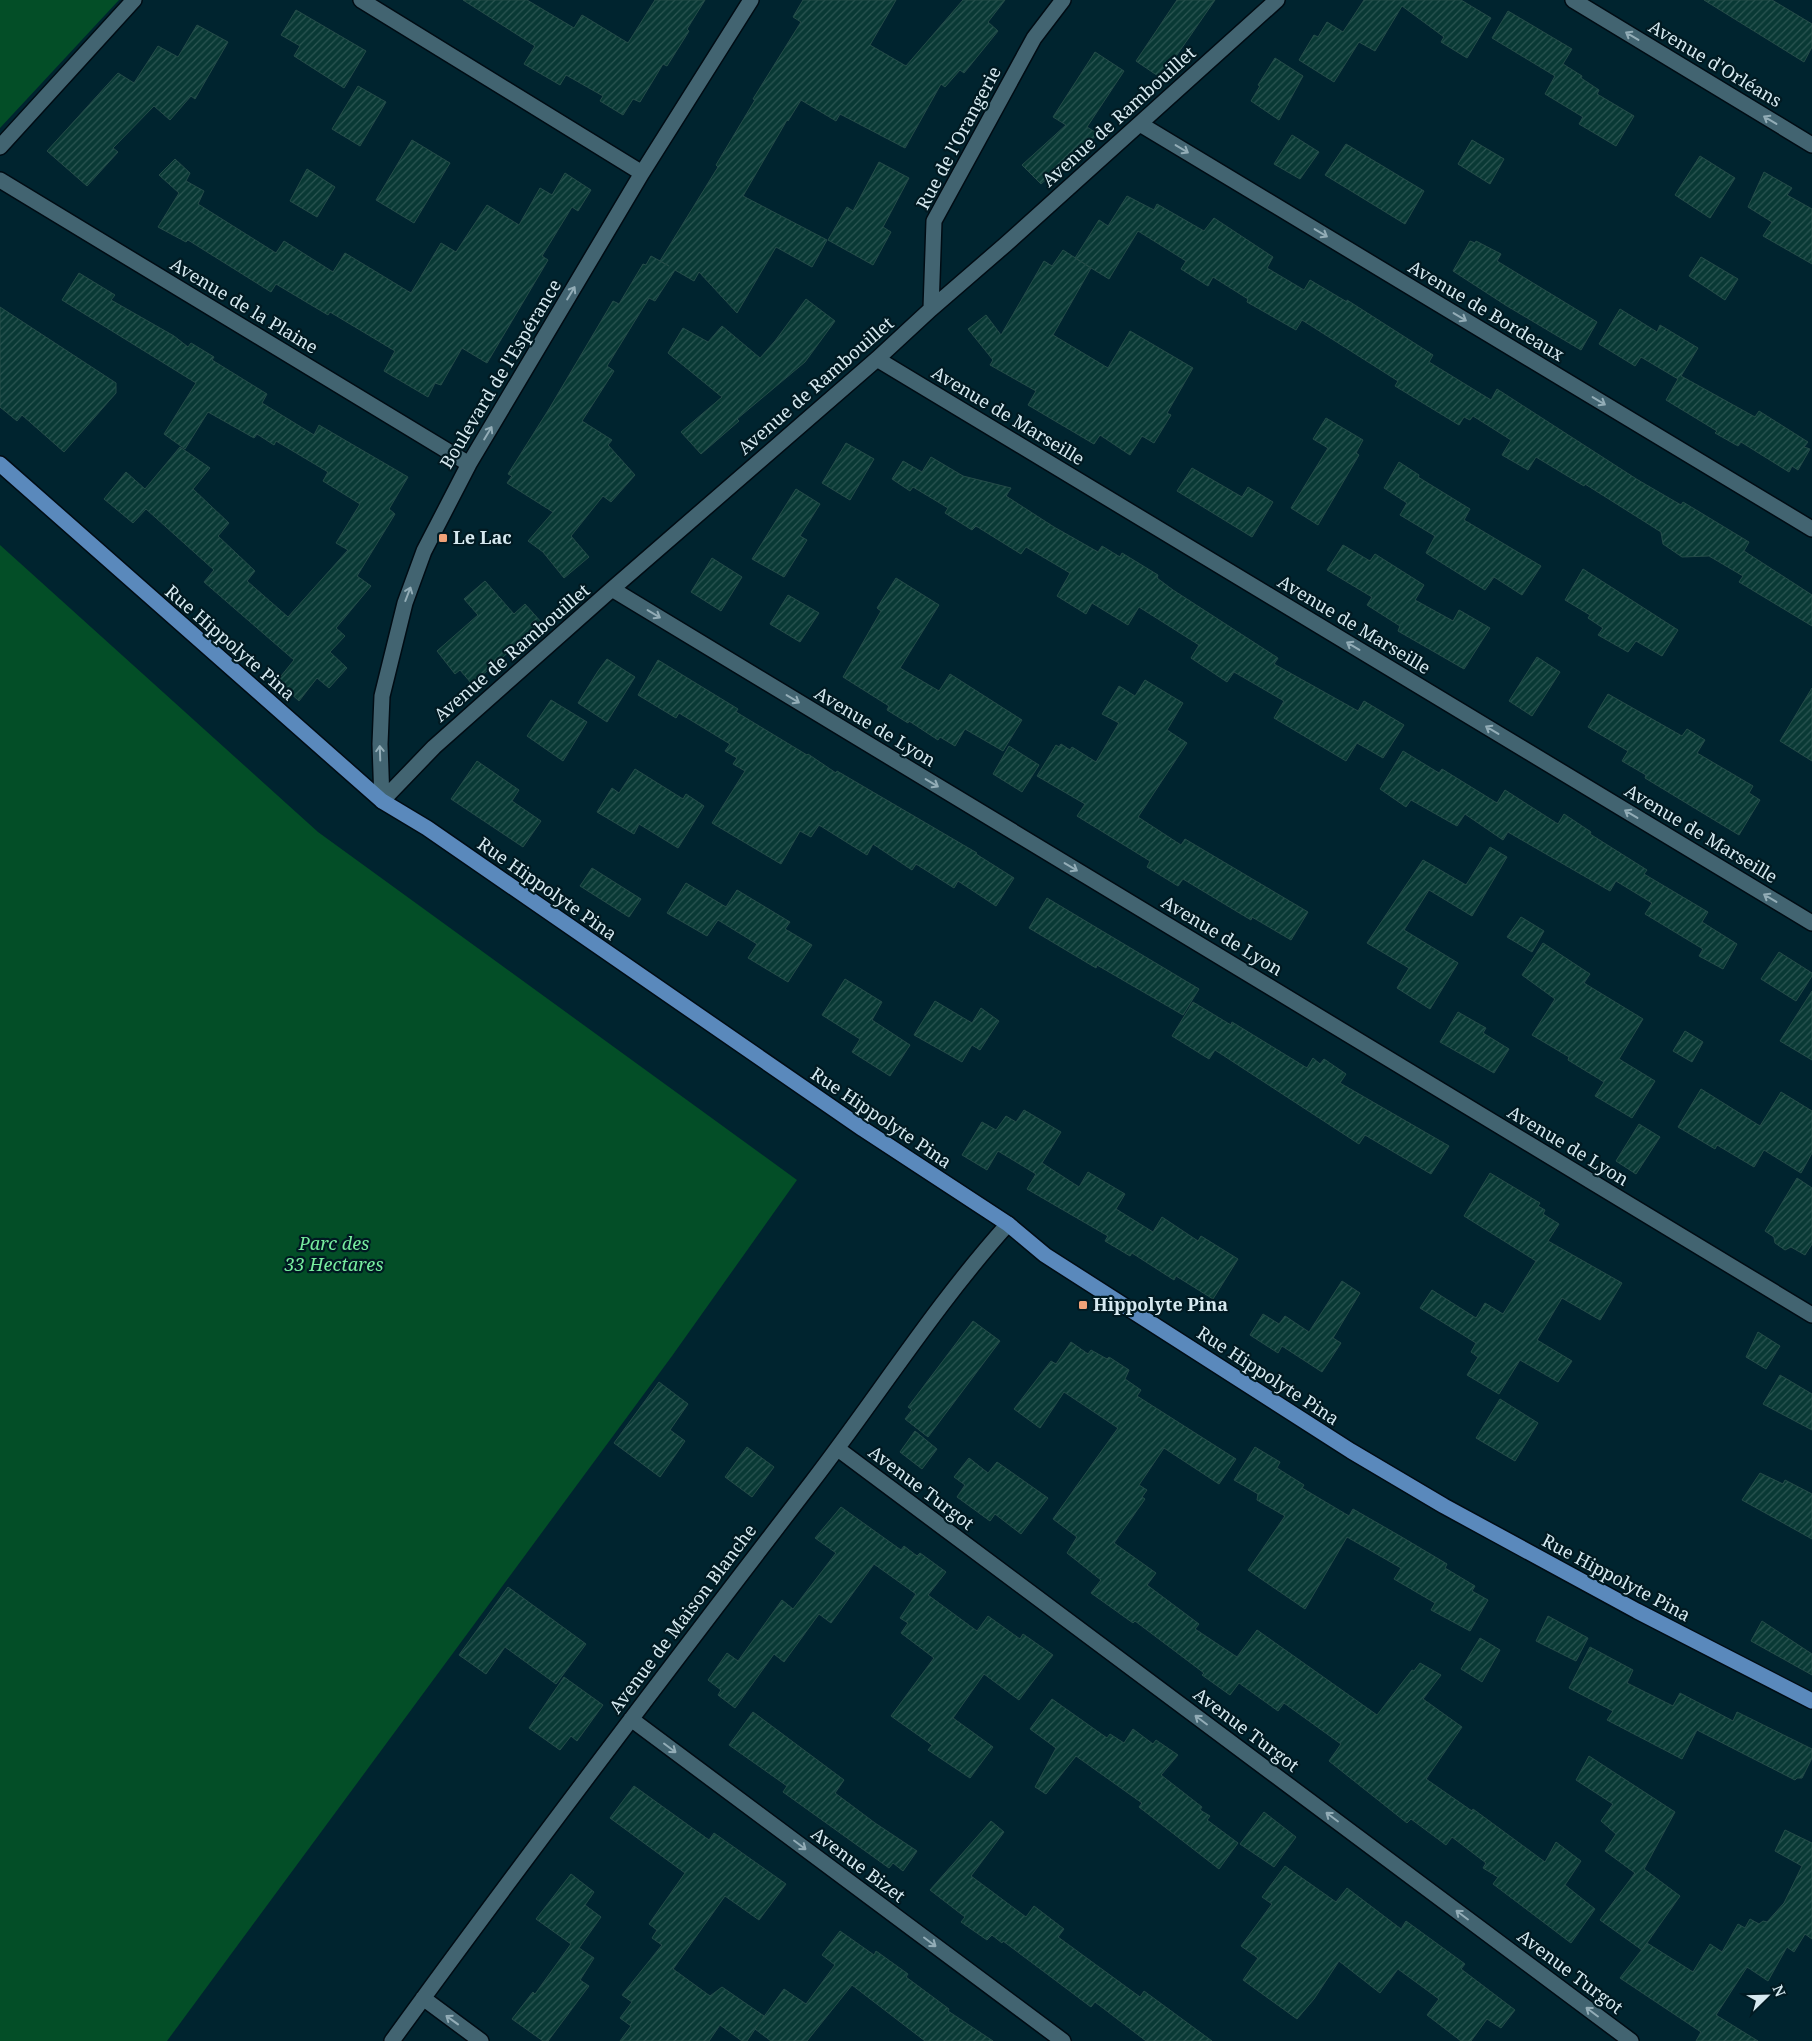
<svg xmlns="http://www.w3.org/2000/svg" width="1812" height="2041" font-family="'Noto Serif',serif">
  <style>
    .green { fill: #034e27 }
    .building { fill: url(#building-hatch); stroke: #254c48 }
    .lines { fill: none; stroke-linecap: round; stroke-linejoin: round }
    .minor-casing { stroke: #000c14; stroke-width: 18 }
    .major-casing { stroke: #000c14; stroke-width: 18 }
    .minor { stroke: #426471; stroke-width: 15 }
    .major { stroke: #5a89bc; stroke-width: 15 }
    .oneway { stroke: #93adb7 }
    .poi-dot { fill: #f0a278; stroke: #011a22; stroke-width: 2 }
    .labels { text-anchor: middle; stroke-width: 4.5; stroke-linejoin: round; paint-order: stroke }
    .street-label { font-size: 18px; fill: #d6e9f0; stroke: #011a22 }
    .poi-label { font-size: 18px; font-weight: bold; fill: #d6e9f0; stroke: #011a22; text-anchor: start }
    .park-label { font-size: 18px; font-style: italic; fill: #77ed9f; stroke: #011a22 }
  </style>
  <defs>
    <pattern id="building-hatch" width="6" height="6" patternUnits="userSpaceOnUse" patternTransform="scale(1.25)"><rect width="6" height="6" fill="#093935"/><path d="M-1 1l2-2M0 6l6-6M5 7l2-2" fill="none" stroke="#2c5653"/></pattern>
  </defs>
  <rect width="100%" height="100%" fill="#00242f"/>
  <!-- green -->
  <path class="green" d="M0,0H119L0,128Z
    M0,545L318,832L797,1180L672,1356L167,2041H0Z"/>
  <!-- building -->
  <path class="building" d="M463,0H527L574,28L582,15L628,43L655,0H705L687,29L689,31L667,66L663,64L640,102L633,99L623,115L600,101L603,96L566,75L560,85L524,64L535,46Z
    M803,0H896L870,45L906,66L963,0H1005L988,22L998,31L964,73L960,70L945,87L941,84L905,148L840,114L836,121L801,100L788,121L787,120L743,196L827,240L812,267L776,247L737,313L699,272L694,281L675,270L655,301L649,298L607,366L614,371L582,421L612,440L608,445L635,475L611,502L603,496L571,536L589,557L564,578L543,552L528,541L553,512L507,483L512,476L508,474L549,409L613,301L619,304L643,264L646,265L651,256L669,266L660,261L718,167L716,165L755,100L753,99L801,22L793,17Z
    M1177,0H1215L1161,78L1136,61Z
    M1364,0H1461L1491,18L1467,58L1441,42L1444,37L1402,6L1375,51L1359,42L1334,82L1299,60L1314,35L1318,37L1327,22L1343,32Z
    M1704,0H1772L1812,24V47L1804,62Z
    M296,10L366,51L344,88L294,56L300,46L281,35Z
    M1508,11L1572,49L1563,64L1582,76L1581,78L1599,90L1597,94L1634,116L1616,146L1579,124L1583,117L1545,94L1555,76L1492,38Z
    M197,25L228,42L195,99L191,96L170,120L154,106L113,148L118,152L87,186L47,151L118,73L134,83L158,46L178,57Z
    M1095,52L1124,71L1087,127L1098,134L1041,184L1022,165L1066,125L1053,117Z
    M1275,58L1303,76L1279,120L1251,101L1260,86L1258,85Z
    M358,86L386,102L360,146L332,129Z
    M1292,135L1319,152L1300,179L1274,164Z
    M412,140L450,163L414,223L376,200Z
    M1472,140L1504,159L1490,184L1458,164Z
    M1346,144L1424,191L1405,224L1325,175Z
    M1700,156L1735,178L1710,218L1675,195Z
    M175,159L190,173L186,181L204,191L198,204L276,253L284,241L333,272L345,253L411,293L441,243L456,252L487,205L519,225L540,188L552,195L565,173L591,190L578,211L572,207L542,256L548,260L487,363L462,348L441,385L435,383L428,397L384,371L395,351L330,312L328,315L276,284L271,292L188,240L186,242L158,227L179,193L159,175Z
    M879,162L909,178L883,227L891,232L873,265L828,240L847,207L853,211Z
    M307,169L335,187L317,217L290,201Z
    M1764,172L1792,188L1787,195L1812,209V264L1763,236L1772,222L1748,207Z
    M1127,196L1154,210L1157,204L1204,231L1214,218L1273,257L1267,268L1304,290L1310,280L1347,302V300L1433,355L1429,362L1491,400L1497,389L1638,480L1681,505L1683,502L1749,542L1744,551L1812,595V626L1739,582L1743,576L1709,556L1682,557L1663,544L1661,532L1585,484L1584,486L1536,457L1528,470L1502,455L1511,440L1473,416L1470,420L1464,417L1459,425L1395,386L1398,381L1302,320L1296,330L1247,302L1248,299L1213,277L1208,286L1181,269L1186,261L1138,231L1109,279L1075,258L1099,220L1108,226Z
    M1470,241L1475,243L1476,241L1501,254L1497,261L1597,322L1581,350L1507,306L1453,271Z
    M1063,250L1091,268L1053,335L1108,368L1130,331L1193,368L1167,413L1171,415L1154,443L1142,436L1130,455L1100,435L1094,444L1028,405L1036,391L990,365L993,360L968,329L986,315L1001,335L1044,261L1052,266Z
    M1701,257L1738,279L1725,300L1689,276Z
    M79,273L115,295L111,300L174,336L188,347L191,343L214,357L212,360L267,394L262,403L314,435L319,425L408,477L389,509L395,514L357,576L371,586L336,628L345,636L330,652L347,668L329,688L317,678L299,701L277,681L294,660L204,582L214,570L146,509L133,523L104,499L126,472L145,489L180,447L210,468L193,489L229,523L218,536L255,571L247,581L288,617L348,550L336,543L360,504L323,481L328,472L276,441L274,445L257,434L254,438L208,412L185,449L164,434L196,383L62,300Z
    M806,299L835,321L805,362L737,419L739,421L701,454L681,432L722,397L668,353L683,328L708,342L722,326L760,358L775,341Z
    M0,307L116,383V393L64,452L22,415L17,421L0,407Z
    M1620,309L1657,332L1660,325L1698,348L1681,376L1755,417L1759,411L1808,442L1804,447L1810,449L1798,470L1792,466L1789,472L1741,442L1738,446L1715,433L1717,431L1666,400L1678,379L1641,357L1635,366L1599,344Z
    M1326,418L1363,440L1356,453L1359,455L1318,525L1291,508L1328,448L1313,439Z
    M846,443L874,459L850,500L822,483Z
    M931,457L963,476L1011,488L1006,496L1054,527L1098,552L1102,546L1120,557L1122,553L1158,575L1157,578L1173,590L1278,658L1274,664L1358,711L1364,701L1404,725L1383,758L1357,743L1346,761L1274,718L1284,701L1234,672L1227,682L1191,658L1199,645L1139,607L1128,625L1092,603L1086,614L1057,596L1070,573L1026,547L1021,554L976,526L972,530L945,513L948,508L913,487L910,491L892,479L903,461L922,472Z
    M1399,462L1419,475L1418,477L1470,509L1464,520L1541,566L1522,595L1494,577L1485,590L1426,553L1435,536L1400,515L1407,503L1384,488Z
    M1192,468L1242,497L1248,487L1273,502L1252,537L1177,491Z
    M796,489L820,504L800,536L807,540L784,577L752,559Z
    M1343,545L1370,561L1375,554L1424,585L1415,600L1453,621L1459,610L1490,628L1464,669L1398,631L1400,626L1367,605L1372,597L1327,570Z
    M712,558L742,577L721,611L691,592Z
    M1583,569L1678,630L1662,656L1636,641L1628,652L1598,635L1603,628L1588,618L1590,615L1565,600Z
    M896,578L939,605L900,668L939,691L950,674L1022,720L1003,751L965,729L955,746L940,737L938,740L909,721L908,723L887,710L889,706L843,677L881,611L877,608Z
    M485,581L514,614L525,604L542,623L472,684L460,670L455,674L437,651L478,615L464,599Z
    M788,595L819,613L800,642L770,624Z
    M1537,657L1560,672L1532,716L1509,701Z
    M607,659L635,677L607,722L578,703L598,671Z
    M658,660L738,709L736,712L807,755L808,754L836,773L837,771L977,853L976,854L1014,878L996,906L958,881L954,888L916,864L912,870L873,844L867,855L819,825L811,837L800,831L781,864L712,823L745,771L733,764L737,758L725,751L730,744L679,713L676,718L638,695Z
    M1145,680L1183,703L1167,730L1187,743L1138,817L1181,845L1185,839L1308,912L1291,940L1252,917L1251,920L1183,879L1178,886L1147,867L1150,861L1077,816L1085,804L1037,776L1056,745L1059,747L1061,744L1070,750L1072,747L1096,762L1119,723L1102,714L1119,686L1135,696Z
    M1812,688V761L1780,741Z
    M1608,694L1682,736L1687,729L1705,740L1697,753L1753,786L1749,793L1760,800L1739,835L1645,778L1646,775L1622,761L1628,751L1588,727Z
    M551,700L587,722L563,761L527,736Z
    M1009,746L1039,765L1022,792L993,774Z
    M1403,751L1439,773L1442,769L1497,803L1505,790L1558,824L1564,814L1591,832L1590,834L1647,870L1644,874L1708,912L1702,922L1737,944L1723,969L1699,956L1703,949L1645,914L1652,903L1616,881L1610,891L1508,832L1503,840L1465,814L1457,826L1411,800L1406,807L1380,789Z
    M477,761L519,790L512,801L541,821L523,847L451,799Z
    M635,769L683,799L686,794L704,806L678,848L639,824L634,834L597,812L612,788L619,793Z
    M1490,847L1507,857L1472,916L1429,890L1404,930L1458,963L1430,1009L1397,988L1409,968L1367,943L1423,860L1466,885Z
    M592,868L641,899L629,917L580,886Z
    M686,883L726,907L737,890L790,922L785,929L812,945L788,982L748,958L757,944L718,920L707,936L667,913Z
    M1047,898L1199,989L1183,1015L1097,965L1096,968L1029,928Z
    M1521,917L1544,931L1532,952L1507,937Z
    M1543,943L1590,974L1584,983L1643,1019L1619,1059L1655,1081L1632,1118L1595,1096L1604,1082L1568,1060L1569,1057L1532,1035L1555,999L1522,975Z
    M1779,952L1812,973V976L1796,1001L1761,979Z
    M845,979L882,1002L872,1020L910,1045L890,1076L852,1052L860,1039L822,1015Z
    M1812,991V1060L1780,1041Z
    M935,1001L972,1023L981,1008L999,1021L980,1050L972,1045L962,1062L914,1035Z
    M1193,1002L1231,1025L1232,1022L1307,1068L1313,1058L1320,1064L1324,1059L1346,1074L1340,1083L1449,1146L1431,1174L1365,1135L1359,1144L1215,1050L1209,1059L1172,1036Z
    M1458,1012L1486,1028L1483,1033L1509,1049L1494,1073L1440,1042Z
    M1685,1031L1703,1042L1692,1062L1673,1051Z
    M1701,1089L1760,1126L1781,1092L1812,1111V1153L1801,1173L1764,1150L1754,1167L1717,1145L1715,1149L1678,1127Z
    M1024,1110L1061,1132L1042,1163L1079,1187L1088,1172L1125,1194L1116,1209L1153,1232L1162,1217L1198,1241L1201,1236L1238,1259L1213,1299L1176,1276L1174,1280L1132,1253L1130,1256L1105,1241L1108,1236L1027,1189L1036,1174L998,1151L987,1170L962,1155L982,1122L996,1130L1006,1116L1016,1122Z
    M1639,1124L1660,1137L1636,1174L1616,1161Z
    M1490,1173L1540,1203L1538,1206L1545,1210L1543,1214L1559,1224L1548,1241L1622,1283L1600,1320L1562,1298L1537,1340L1572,1361L1558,1382L1520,1360L1499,1394L1467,1375L1478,1357L1471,1352L1476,1343L1420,1308L1432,1290L1476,1318L1485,1303L1503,1314L1536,1261L1464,1216Z
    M1797,1178L1812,1188V1244L1805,1255L1791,1247L1785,1250L1775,1243L1774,1237L1765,1231Z
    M1342,1281L1360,1293L1333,1338L1341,1343L1322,1372L1282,1346L1278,1353L1250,1335L1263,1314L1279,1324L1285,1316L1309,1332Z
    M973,1321L1000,1341L928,1437L905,1419L912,1410L908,1407Z
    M1758,1332L1780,1346L1766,1369L1746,1357Z
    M1071,1342L1088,1354L1091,1350L1107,1359L1109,1357L1129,1370L1125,1379L1141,1390L1137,1396L1236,1459L1219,1484L1164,1448L1139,1485L1147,1490L1142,1497L1145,1499L1114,1543L1156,1573L1147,1585L1199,1624L1195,1629L1237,1657L1257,1630L1377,1715L1412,1670L1414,1671L1420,1663L1441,1675L1423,1699L1462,1727L1426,1779L1472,1811L1473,1809L1545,1862L1556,1842L1581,1861L1565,1885L1595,1909L1571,1943L1493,1884L1498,1877L1483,1868L1486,1863L1452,1837L1446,1845L1411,1819L1407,1823L1329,1761L1341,1744L1284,1703L1278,1711L1239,1683L1230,1695L1202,1675L1204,1673L1135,1621L1133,1623L1091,1593L1101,1580L1067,1553L1077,1537L1053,1519L1118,1428L1064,1392L1040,1428L1014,1409L1051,1361L1056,1364Z
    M1780,1375L1812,1394V1430L1763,1404Z
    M659,1382L688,1404L670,1430L685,1441L660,1477L614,1443Z
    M1500,1399L1538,1423L1515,1461L1476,1438Z
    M915,1431L937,1449L922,1469L900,1452Z
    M747,1447L774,1467L752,1497L725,1477Z
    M1255,1447L1280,1462L1277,1468L1304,1485L1302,1488L1349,1516L1353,1509L1400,1536L1447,1564L1445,1568L1475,1586L1472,1591L1488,1600L1470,1631L1431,1610L1435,1603L1394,1579L1401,1568L1347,1537L1305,1609L1248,1570L1285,1516L1257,1500L1258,1494L1234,1480Z
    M969,1458L988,1473L997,1462L1048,1498L1021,1534L995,1514L990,1521L957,1497L965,1485L954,1477Z
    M1760,1473L1783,1484L1785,1480L1812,1494V1539L1742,1500Z
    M841,1507L901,1550L904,1546L917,1556L920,1553L946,1572L928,1595L977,1631L988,1616L1020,1639L1023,1634L1053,1655L1019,1700L984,1674L953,1718L993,1747L970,1778L928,1750L932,1745L891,1716L934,1658L901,1633L908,1623L900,1618L916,1594L874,1564L831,1623L819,1614L784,1662L774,1654L735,1708L718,1695L721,1690L708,1680L727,1653L738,1661L782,1600L793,1609L836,1553L815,1538Z
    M508,1587L586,1644L556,1684L505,1647L486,1674L459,1655Z
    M1548,1616L1588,1638L1576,1661L1536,1641Z
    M1762,1621L1812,1654V1675L1751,1641Z
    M1480,1638L1500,1650L1482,1682L1461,1669Z
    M1590,1647L1633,1670L1627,1683L1673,1706L1680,1693L1733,1721L1737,1712L1812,1749V1758L1802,1778H1797L1795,1780L1697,1730L1682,1759L1607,1720L1613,1711L1569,1688Z
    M564,1677L603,1705L577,1741L571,1736L560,1750L529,1728Z
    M1052,1699L1107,1738L1110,1734L1124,1743L1133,1729L1153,1744L1156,1740L1178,1755L1161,1775L1202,1807L1200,1810L1210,1816L1207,1820L1238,1843L1219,1869L1139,1807L1142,1803L1076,1756L1046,1794L1035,1787L1056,1748L1030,1729Z
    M753,1712L844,1780L835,1793L875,1823L917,1851L903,1871L893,1863L889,1868L783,1792L787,1786L729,1745Z
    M1589,1756L1675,1812L1644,1869L1680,1896L1642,1950L1600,1920L1635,1873L1605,1851L1616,1834L1601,1821L1613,1804L1576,1780Z
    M634,1786L709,1840L714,1833L786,1884L759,1920L725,1896L673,1969L710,1996L722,1987L764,2016L747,2041H742L720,2025L709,2041H620L631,2026L620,2018L632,2002L622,1995L662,1945L652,1938L657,1930L649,1924L685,1873L610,1818Z
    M1264,1812L1296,1837L1274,1867L1240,1844Z
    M991,1821L1004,1832L971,1876L1026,1917L1034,1906L1064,1929L1058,1937L1140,1997L1144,1991L1212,2041H1146L1095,2002L1091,2007L1003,1941L1002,1943L992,1935L987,1940L961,1922L965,1917L930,1890Z
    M1785,1830L1812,1843V1939L1805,1934L1794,1952L1787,1947L1768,1981L1747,1967L1716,2015L1758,2041H1696L1701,2032L1620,1978L1647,1943L1693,1972L1710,1944L1722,1952L1738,1924L1745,1928L1750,1919L1759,1924L1763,1921L1767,1922L1784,1903L1802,1866L1775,1851Z
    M1285,1866L1336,1902L1347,1888L1401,1929L1406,1921L1465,1964L1461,1969L1515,2010L1501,2028L1487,2019L1471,2041H1461L1427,2015L1439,1999L1398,1969L1380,1993L1339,1961L1314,1999L1297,2019L1243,1980L1258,1958L1241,1946L1272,1904L1262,1897Z
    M571,1874L594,1892L585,1905L601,1917L579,1948L594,1958L580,1980L589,1986L548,2041H543L512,2019L533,1992L535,1994L571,1944L536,1919Z
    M840,1931L874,1955L876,1951L908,1974L906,1977L949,2009L948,2011L993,2041H925L852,1985L807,2041H771L755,2029L784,1989L806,2004L835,1965L822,1955Z"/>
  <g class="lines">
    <defs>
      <path id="minor" d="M361,0L642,173
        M1573,0L1812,145
        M1140,124L1812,529
        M0,147L134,0
        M0,180L469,464
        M931,309L934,221L1034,38L1063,0
        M877,359L1812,923
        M612,589L1812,1315
        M382,801L434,747L612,589L877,359L931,309L1005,245L1277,0
        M382,801L380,744L382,696L405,603L424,551L469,464L642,173L751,0
        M838,1449L1631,2041
        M631,1719L1063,2041
        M423,1998L481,2041
        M392,2041C529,1852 670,1667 812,1482C878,1396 936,1304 1008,1224"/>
      <path id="major" d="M0,464L382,801L427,828L863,1129L1008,1224L1045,1255L1351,1451L1444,1506L1637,1611L1812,1701"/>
    </defs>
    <!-- minor casing -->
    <use href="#minor" class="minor-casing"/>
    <!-- major casing -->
    <use href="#major" class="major-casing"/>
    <!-- minor -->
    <use href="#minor" class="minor"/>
    <!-- major -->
    <use href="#major" class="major"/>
  </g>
  <!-- one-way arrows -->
  <defs><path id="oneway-shaft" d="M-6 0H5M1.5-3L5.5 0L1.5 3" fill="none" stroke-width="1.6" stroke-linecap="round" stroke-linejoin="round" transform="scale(1.25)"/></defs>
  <g class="oneway">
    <use href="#oneway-shaft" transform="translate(1632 36) rotate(-149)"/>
    <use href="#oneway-shaft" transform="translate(1770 120) rotate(-149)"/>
    <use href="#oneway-shaft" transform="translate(1182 149) rotate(31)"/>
    <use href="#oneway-shaft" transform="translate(1321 233) rotate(31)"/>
    <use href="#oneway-shaft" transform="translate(571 293) rotate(-59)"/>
    <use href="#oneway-shaft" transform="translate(1460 317) rotate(31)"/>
    <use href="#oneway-shaft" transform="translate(1599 401) rotate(31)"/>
    <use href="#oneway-shaft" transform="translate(488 433) rotate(-59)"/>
    <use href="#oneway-shaft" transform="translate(408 594) rotate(-69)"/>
    <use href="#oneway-shaft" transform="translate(654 614) rotate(31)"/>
    <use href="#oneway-shaft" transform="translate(1353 646) rotate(-149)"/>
    <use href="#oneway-shaft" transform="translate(793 699) rotate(31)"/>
    <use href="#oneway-shaft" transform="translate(1492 730) rotate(-149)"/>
    <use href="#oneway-shaft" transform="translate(380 753) rotate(-92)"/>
    <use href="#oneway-shaft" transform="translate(932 783) rotate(31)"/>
    <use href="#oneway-shaft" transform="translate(1631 814) rotate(-149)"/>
    <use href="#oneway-shaft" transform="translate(1071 867) rotate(31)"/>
    <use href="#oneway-shaft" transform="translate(1770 898) rotate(-149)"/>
    <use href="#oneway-shaft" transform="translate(1201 1720) rotate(-143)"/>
    <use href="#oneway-shaft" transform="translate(670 1748) rotate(37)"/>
    <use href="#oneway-shaft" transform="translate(1332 1817) rotate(-143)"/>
    <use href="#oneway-shaft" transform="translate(800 1845) rotate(37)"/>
    <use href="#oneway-shaft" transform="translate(1462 1915) rotate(-143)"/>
    <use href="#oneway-shaft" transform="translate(930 1942) rotate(37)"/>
    <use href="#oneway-shaft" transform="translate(1592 2012) rotate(-143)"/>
    <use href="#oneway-shaft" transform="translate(452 2020) rotate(-144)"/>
  </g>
  <!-- markers -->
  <g class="poi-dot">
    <rect x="438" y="533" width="10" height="10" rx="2.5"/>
    <rect x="1078" y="1300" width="10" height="10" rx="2.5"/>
  </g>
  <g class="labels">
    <!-- street labels -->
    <g class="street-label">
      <text transform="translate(1715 64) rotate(31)" y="6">Avenue d'Orléans</text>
      <text transform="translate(1119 117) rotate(-42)" y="6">Avenue de Rambouillet</text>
      <text transform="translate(959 138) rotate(-62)" y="6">Rue de l'Orangerie</text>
      <text transform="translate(244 306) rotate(31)" y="6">Avenue de la Plaine</text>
      <text transform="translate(1486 311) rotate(31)" y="6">Avenue de Bordeaux</text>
      <text transform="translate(501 374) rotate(-59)" y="6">Boulevard de l'Espérance</text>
      <text transform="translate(816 386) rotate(-41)" y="6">Avenue de Rambouillet</text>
      <text transform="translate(1008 416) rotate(31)" y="6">Avenue de Marseille</text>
      <text transform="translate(1354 625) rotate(31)" y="6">Avenue de Marseille</text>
      <text transform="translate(230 643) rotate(41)" y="6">Rue Hippolyte Pina</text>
      <text transform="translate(512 653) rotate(-41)" y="6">Avenue de Rambouillet</text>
      <text transform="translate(875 727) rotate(31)" y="6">Avenue de Lyon</text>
      <text transform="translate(1701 834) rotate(31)" y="6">Avenue de Marseille</text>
      <text transform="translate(547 889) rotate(35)" y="6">Rue Hippolyte Pina</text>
      <text transform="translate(1222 936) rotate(31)" y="6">Avenue de Lyon</text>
      <text transform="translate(881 1118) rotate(34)" y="6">Rue Hippolyte Pina</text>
      <text transform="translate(1568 1146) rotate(31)" y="6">Avenue de Lyon</text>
      <text transform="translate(1268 1376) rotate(33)" y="6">Rue Hippolyte Pina</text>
      <text transform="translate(921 1488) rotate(37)" y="6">Avenue Turgot</text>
      <text transform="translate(1616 1578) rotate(28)" y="6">Rue Hippolyte Pina</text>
      <text transform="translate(683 1619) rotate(-53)" y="6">Avenue de Maison Blanche</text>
      <text transform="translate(1246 1730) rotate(37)" y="6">Avenue Turgot</text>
      <text transform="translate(858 1865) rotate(37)" y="6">Avenue Bizet</text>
      <text transform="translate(1570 1972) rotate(37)" y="6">Avenue Turgot</text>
    </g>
    <!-- poi labels -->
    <g class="poi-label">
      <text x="453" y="544">Le Lac</text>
      <text x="1093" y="1311">Hippolyte Pina</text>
    </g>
    <!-- park labels -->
    <g class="park-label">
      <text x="334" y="1250">Parc des<tspan x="334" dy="21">33 Hectares</tspan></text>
    </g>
  </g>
  <!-- north arrow -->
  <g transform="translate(1767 1996) rotate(67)" stroke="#011a22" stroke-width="4" paint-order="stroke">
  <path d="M0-4L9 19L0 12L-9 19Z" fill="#d6e9f0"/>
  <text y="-8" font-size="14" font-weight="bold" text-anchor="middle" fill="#d6e9f0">N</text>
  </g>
</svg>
